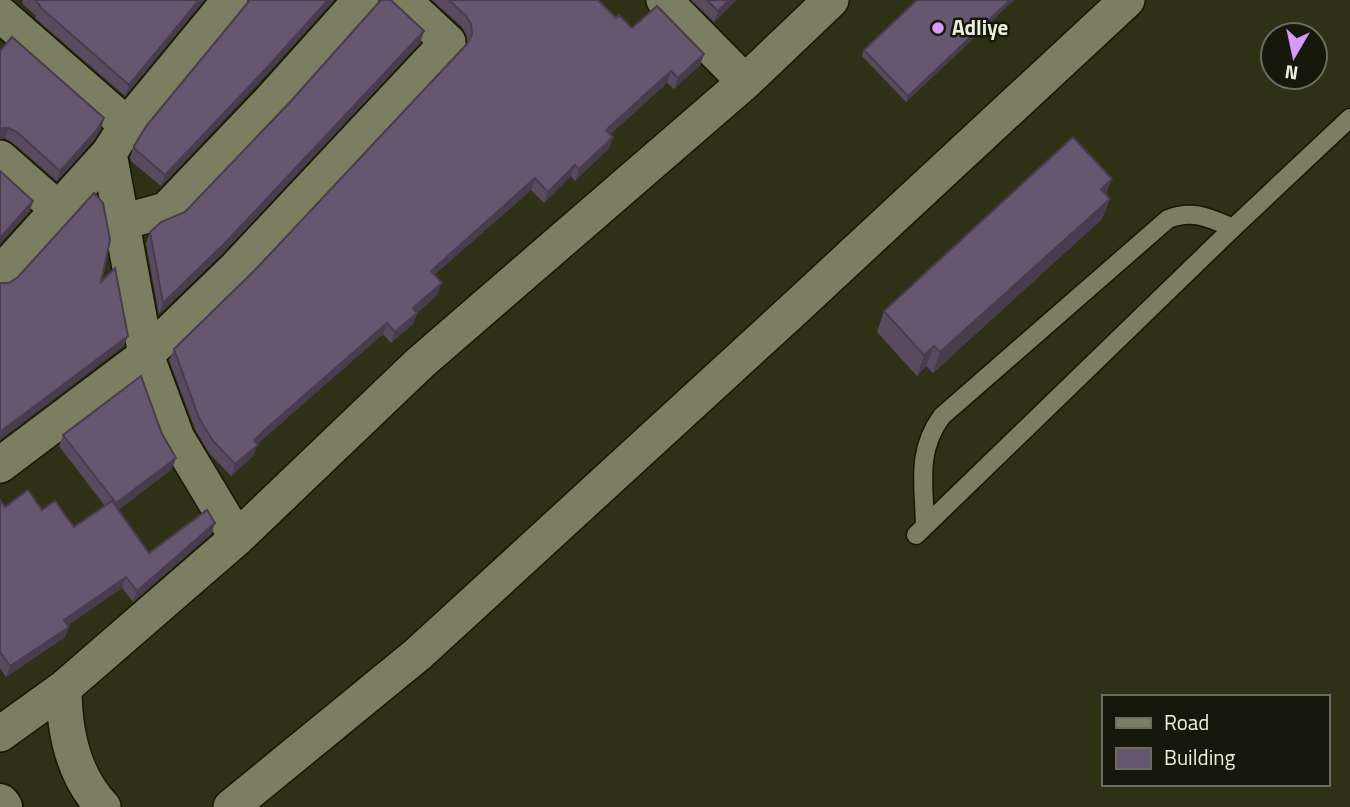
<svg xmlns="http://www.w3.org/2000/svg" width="1350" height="807" font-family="'Titillium Web',sans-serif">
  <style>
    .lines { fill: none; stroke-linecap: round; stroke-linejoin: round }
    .service-casing { stroke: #171801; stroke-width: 21 }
    .minor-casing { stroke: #171801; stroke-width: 38 }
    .secondary-casing { stroke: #171801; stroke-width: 42 }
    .service { stroke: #7b7e61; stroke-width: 18 }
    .minor { stroke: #7b7e61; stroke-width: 35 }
    .secondary { stroke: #7b7e61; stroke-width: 38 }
    .wall { fill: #584b60 }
    .shaded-wall { fill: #473d4e }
    .building { fill: #665770; stroke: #473d4e; stroke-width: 2 }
    .poi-dot { fill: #d69bfa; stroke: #16180c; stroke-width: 2.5 }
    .labels { text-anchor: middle; stroke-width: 5; stroke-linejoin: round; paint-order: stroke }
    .poi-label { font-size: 21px; font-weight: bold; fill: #ebeddd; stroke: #16180c; text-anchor: start }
  </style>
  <rect width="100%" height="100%" fill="#2e3116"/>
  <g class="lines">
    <defs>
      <path id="service" d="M925,525C924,484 916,451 942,416L1168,219C1193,209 1210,218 1233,228
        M916,535L1233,228L1350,118"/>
      <path id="minor" d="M664,0L745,82
        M0,14L127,125
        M109,153L146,355L177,438L237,538
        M0,158L59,210
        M122,222L166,210L272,99L361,0
        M0,274L109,153L127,125L230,0
        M0,465L146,355L236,268L448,42L403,0
        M64,688C64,731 73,775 103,807
        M0,734L64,688L237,538L420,363L745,82L831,0
        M231,807L418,654L791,312L1127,0"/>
      <path id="secondary" d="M0,803L3,807"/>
    </defs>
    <!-- service casing -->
    <use href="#service" class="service-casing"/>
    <!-- minor casing -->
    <use href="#minor" class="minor-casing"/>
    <!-- secondary casing -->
    <use href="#secondary" class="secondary-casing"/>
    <!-- service -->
    <use href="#service" class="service"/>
    <!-- minor -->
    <use href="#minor" class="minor"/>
    <!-- secondary -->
    <use href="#secondary" class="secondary"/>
  </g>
  <!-- wall -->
  <path class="wall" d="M23,0H204L125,96L35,18L36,16L22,3Z
    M250,0H334L257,85L161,186L131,161L130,157L134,146L250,1Z
    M380,0H391L424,31L420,43L222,254L159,314L146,244L150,232L185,212L291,101Z
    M432,0H598L616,18L632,28L704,54L700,65L674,89L667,83L610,134L613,137L609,148L575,181L571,176L544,203L531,190L434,275L437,295L417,313L413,324L391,343L383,334L263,439L257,444L253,456L231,476L209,453L195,429L169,360L174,349L255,270L467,43V36L462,27Z
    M691,0H736L714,22Z
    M917,0H1014L906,102L862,56L864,50Z
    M0,51L101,129L93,141L57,181L13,143L5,138L0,139Z
    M1106,195L1110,199L1102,219L933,373L926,366L917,376L877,332L884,311Z
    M63,435L172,469L118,510L149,553L215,523L211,534L133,602L122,588L68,625L69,627L65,637L6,677L0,668V500L5,507L42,510L74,527L105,506L59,446Z"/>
  <!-- shaded-wall -->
  <path class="shaded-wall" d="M199,0H204L125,96L129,85Z
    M328,0H334L257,85L161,186L165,175Z
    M729,0H736L714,22L718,11Z
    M1010,0H1014L906,102L908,96Z
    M424,31L420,43L222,254L159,314L163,303Z
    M704,54L700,65L674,89L678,78Z
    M671,71L667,83L602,142L606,130Z
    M104,118L101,129L93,141L57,181L60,171Z
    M0,128H8L5,138L0,139Z
    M613,137L609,148L575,181L579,169Z
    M575,165L571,176L544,203L548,192Z
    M535,178L531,190L426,282L431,271Z
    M1112,179L1104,200L1101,189Z
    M1110,199L1102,219L933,373L940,352Z
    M33,201L30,211L0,244V238Z
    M442,283L437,295L417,313L413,324L391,343L395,332L413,308Z
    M387,323L383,334L263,439L252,449L258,445L253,456L231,476L235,464L254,440Z
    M128,336L124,346L0,440V432Z
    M934,346L926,366L917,376L924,355Z
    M176,458L172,469L112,515L116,503Z
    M215,523L211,534L133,602L137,591Z
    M126,577L122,588L60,630L64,620Z
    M69,627L65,637L6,677L10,666Z"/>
  <!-- building -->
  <path class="building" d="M35,0H199L129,85L39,6L40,5Z
    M250,0H328L261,74L165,175L135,149L134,146L147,125Z
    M381,0H391L424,31L226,242L163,303L150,232L161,222L185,212L291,101Z
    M449,0H598L616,18L619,15L632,28L657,6L704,54L678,78L671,71L606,130L613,137L579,169L575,165L548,192L535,178L431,271L442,283L413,308L417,313L395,332L387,323L268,427L254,440L258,445L235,464L213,441L199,418L174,349L255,270L467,44L472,34L471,24L466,16Z
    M707,0H729L718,11Z
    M917,0H1010L908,96L864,50Z
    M12,37L104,118L97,130L60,171L17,132L8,128H0V51Z
    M1073,137L1112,179L1101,189L1110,199L940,352L934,346L924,355L884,311Z
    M0,171L33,201L0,238Z
    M94,193L103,203L110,240L101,282L115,268L128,336L0,432V283H9L18,277Z
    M141,376L162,434L176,458L116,503L63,435Z
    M28,490L42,510L55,501L74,527L112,501L149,553L207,510L215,523L137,591L126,577L64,620L69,627L10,666L0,652V500L5,507Z"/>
  <!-- markers -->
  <circle class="poi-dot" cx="938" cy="28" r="7"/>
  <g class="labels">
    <!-- poi labels -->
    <g class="poi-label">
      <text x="952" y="35">Adliye</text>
    </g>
  </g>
  <!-- legend -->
  <rect x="1102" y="695" width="228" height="91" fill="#16180c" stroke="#6b6d60" stroke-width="2"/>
  <rect x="1116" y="718" width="35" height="10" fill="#7b7e61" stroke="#6b6d60" stroke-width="2"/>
  <text x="1164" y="730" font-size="21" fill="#ebeddd">Road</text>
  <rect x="1116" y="748" width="35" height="21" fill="#665770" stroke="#6b6d60" stroke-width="2"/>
  <text x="1164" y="765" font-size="21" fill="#ebeddd">Building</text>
  <!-- north arrow -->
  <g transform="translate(1294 56) rotate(189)"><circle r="33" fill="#16180c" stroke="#6b6d60" stroke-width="2"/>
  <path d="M0-5L12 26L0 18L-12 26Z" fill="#d69bfa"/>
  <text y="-10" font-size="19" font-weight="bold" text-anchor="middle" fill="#ebeddd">N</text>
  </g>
</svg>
